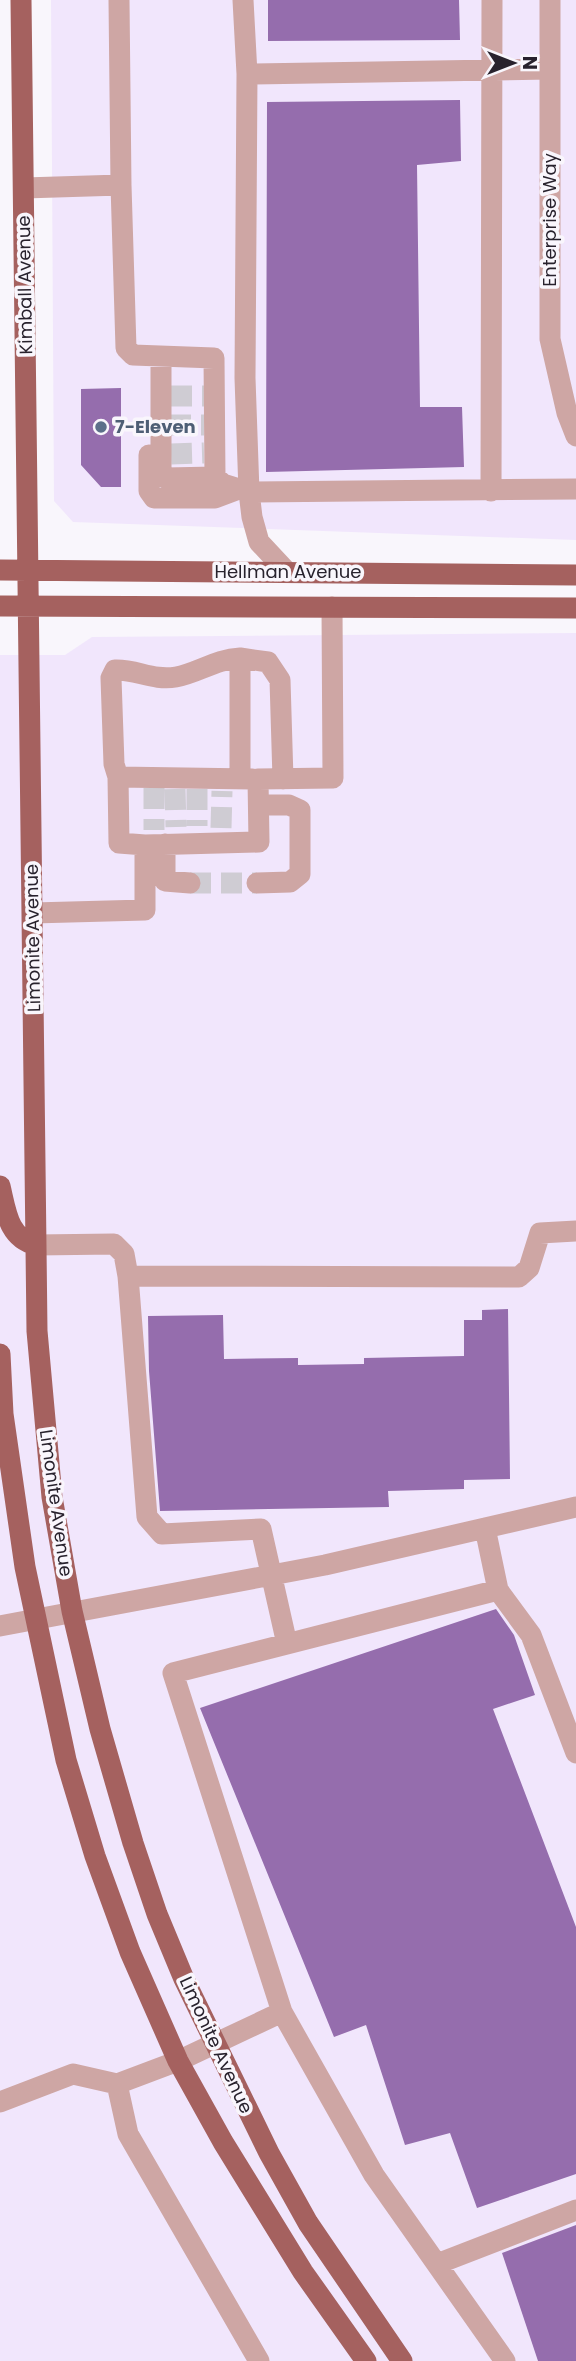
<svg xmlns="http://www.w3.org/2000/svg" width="576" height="2361" font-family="Poppins,sans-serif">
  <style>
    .built { fill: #f1e6fc }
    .building { fill: #956dad }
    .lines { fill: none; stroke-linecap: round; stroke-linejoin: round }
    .minor-tunnel { stroke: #cfccd3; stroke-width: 21; stroke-dasharray: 21 10; stroke-linecap: butt }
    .minor { stroke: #cea6a4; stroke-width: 21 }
    .major { stroke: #a5615f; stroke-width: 21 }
    .service-dot { fill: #5c6f8a; stroke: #f9f6fc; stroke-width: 2.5 }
    .labels { text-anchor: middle; stroke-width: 7; stroke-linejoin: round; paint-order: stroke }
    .street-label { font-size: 18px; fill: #28222d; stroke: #f9f6fc }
    .service-label { font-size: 18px; font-weight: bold; fill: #4e5e75; stroke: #f9f6fc; text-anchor: start }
  </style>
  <rect width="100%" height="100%" fill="#f9f6fc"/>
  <!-- built -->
  <path class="built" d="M51,0H576V540L73,522L54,501Z
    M576,633V2361H0V655H65L92,637Z"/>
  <!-- building -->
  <path class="building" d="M268,0H459L460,40L268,41Z
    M460,100L461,161L417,165L420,407H462L464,467L266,472L267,102Z
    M121,388V487H101L81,465V389Z
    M508,1309L510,1479L464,1480V1489L388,1491L389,1507L160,1511L149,1371L148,1316L223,1315L224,1359L298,1358V1365L364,1364V1358L464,1356V1320H482V1310Z
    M496,1609L514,1635L535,1695L493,1709L576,1927V2174L477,2208L450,2133L405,2145L366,2025L334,2037L200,1708Z
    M576,2225V2361H538L502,2253Z"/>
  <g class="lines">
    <!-- minor-tunnel -->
    <path class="minor-tunnel" d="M171,396H204
      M170,425H204
      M171,454L204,453
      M154,788V830
      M175,789L176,827
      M197,789V826
      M221,828L222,791
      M190,883H257"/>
    <!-- minor -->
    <path class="minor" d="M243,0L247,74
      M550,0V339L567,413L576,436
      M550,69L247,74L245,378L249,492L576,489
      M121,185L126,348L133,355L214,358L215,477
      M24,188L121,185L119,0
      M161,357V473L166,478L215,477L223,484L249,492L252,517L259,542L287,572
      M149,455V491L154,498H215L239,489
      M491,491L492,0
      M118,777L114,764L111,678L115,670C136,669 153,681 176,677C198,673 216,659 240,658
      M240,779V658L268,662L280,680L283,779
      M165,844V881L190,883
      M145,845L119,843L118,777L252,779
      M257,883L290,882L300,874V810L289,805H259
      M33,913L145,910V845L259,842L258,779L333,778L332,607
      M36,1245L114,1244L124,1254L128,1276
      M485,1528L498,1590L531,1635L576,1753
      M0,1626L325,1565L576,1507
      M287,1644L261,1529L162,1534L147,1517L128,1276L519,1277L529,1268L540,1233L576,1231
      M282,2012L173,1673L498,1590
      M117,2084L128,2134L259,2361
      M0,2102L73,2074L117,2084L178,2061L282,2012L374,2175L505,2361
      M437,2264L576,2210"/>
    <!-- major -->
    <path class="major" d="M21,0L37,1331L52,1497L72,1611L100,1729L133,1843L157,1914L184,1979L269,2153L308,2223L402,2361
      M0,570L576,575
      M0,606L576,608
      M0,1186C6,1211 8,1238 36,1245
      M0,1354L3,1414L25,1567L66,1760L95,1856L130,1952L178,2061L223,2142L303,2272L366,2361"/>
  </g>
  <!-- markers -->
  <circle class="service-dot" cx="101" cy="427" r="7"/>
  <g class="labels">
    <!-- street labels -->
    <g class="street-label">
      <text transform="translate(550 220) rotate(-90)" y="6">Enterprise Way</text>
      <text transform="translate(25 285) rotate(-91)" y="6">Kimball Avenue</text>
      <text x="288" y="578">Hellman Avenue</text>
      <text transform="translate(33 938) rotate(-91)" y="6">Limonite Avenue</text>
      <text transform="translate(56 1503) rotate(82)" y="6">Limonite Avenue</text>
      <text transform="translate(216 2045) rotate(65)" y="6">Limonite Avenue</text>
    </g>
    <!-- service labels -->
    <g class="service-label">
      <text x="115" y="433">7-Eleven</text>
    </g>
  </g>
  <!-- north arrow -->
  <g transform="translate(513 63) rotate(90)" stroke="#f9f6fc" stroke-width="5" paint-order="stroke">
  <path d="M0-5L12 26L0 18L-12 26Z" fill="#28222d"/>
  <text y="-10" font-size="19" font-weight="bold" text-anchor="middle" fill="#28222d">N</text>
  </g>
</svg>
